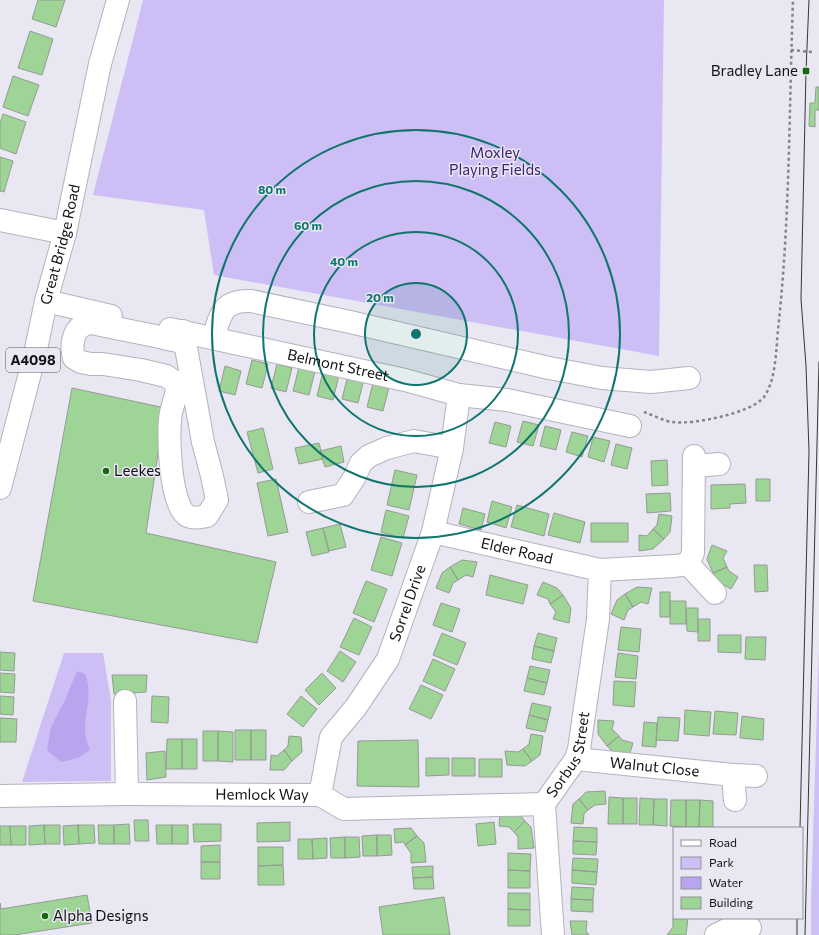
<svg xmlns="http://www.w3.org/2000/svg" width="819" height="935" font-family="Commissioner,sans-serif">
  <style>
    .green { fill: #cdbef6 }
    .water { fill: #b9a5ed }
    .building { fill: #9ed496; stroke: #949b93 }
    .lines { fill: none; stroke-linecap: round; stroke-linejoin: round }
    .minor-casing { stroke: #b5b2bd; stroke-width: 24 }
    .major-casing { stroke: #b5b2bd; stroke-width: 24 }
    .path { stroke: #84838a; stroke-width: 2.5; stroke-dasharray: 3 3; stroke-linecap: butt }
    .minor { stroke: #fff; stroke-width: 22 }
    .major { stroke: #fff; stroke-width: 22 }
    .tram { stroke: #363539; stroke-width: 1 }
    .ring { fill: none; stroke: #0f766e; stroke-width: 2 }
    .poi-dot { fill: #18690b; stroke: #e9e7f2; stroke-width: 1.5 }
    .labels { text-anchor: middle; stroke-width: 3; stroke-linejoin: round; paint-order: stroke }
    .shield { fill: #e9e7f2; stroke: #535257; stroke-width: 1 }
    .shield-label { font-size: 14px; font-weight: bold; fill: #131215 }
    .poi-label { font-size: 15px; fill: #131215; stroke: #e9e7f2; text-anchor: start }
    .park-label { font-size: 15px; fill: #402072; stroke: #e9e7f2 }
    .street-label { font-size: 15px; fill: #131215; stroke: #e9e7f2 }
    .centre { fill: #0f766e; stroke: #e9e7f2; stroke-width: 2 }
    .ring-label { font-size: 12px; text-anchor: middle; font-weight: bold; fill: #0f766e; stroke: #e9e7f2; stroke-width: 3; stroke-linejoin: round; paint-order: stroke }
  </style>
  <rect width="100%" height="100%" fill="#e9e7f2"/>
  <!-- green -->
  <path class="green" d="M143,0H664L659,356L214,275L204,210L93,195Z
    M819,646V935H811V901Z
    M64,653H103L111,700V781L22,782Z"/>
  <!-- water -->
  <path class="water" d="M77,671L85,674C93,693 85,712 85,731C85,737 88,744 90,750L78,758L61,762L47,750L51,727L65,700Z"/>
  <!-- building -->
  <path class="building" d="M38,0H65L56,27L32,19Z
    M30,31L53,39L42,75L18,68Z
    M13,76L39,85L28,116L3,107Z
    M816,87H819V110H815V127L809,126L810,103H815Z
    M3,114L26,122L16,154L0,148V123Z
    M0,157L13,161L4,192L0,191Z
    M252,360L268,364L262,388L246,384Z
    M277,364L292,368L286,392L271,388Z
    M225,366L241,371L235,395L219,391Z
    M299,367L315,371L309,395L293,391Z
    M323,372L339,375L333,400L317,396Z
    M348,375L364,379L358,403L342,399Z
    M373,383L389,387L383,411L367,407Z
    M72,388L165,408L146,533L276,562L257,643L33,601Z
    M523,421L539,425L533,446L517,442Z
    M495,422L511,426L506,447L489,443Z
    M545,426L561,430L556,450L540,446Z
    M263,428L273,469L258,473L247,432Z
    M572,432L588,436L582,457L566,452Z
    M593,437L610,441L604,462L588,457Z
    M319,443L323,459L299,464L295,448Z
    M616,444L632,448L627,469L611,465Z
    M341,446L344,462L325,467L320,451Z
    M667,460L668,485L652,486L651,461Z
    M395,470L417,475L409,510L387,505Z
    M276,479L288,532L268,536L257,483Z
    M756,479H770V501H756Z
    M745,484L746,503L730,504V508L711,509V485Z
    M670,493L671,511L647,513L646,494Z
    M492,501L512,507L506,528L487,522Z
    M517,505L549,514L544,536L511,527Z
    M463,508L485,514L481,530L459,524Z
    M386,510L409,516L403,538L381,532Z
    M554,513L585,522L580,543L548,535Z
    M659,514L672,516L670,532L664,539L653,529L657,525Z
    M591,523H628V542H591Z
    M340,524L346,547L329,551L323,528Z
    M323,528L329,552L312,556L306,532Z
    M653,529L664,539L653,549L639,551V535L647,536Z
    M381,537L402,543L392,576L371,570Z
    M712,545L727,551L723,558L727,567L713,573L707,559Z
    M462,560L477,562L473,577L466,575L458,580L450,567Z
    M754,565H767L768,591L755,592Z
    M450,567L458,580L453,583L449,593L436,588L442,573Z
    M727,567L729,571L738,577L731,589L717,581L713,573Z
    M490,575L528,585L523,604L486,595Z
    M366,581L387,589L374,622L353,613Z
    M543,582L557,588L563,595L550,604L548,599L537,595Z
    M637,587L652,588L648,604L641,602L633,607L625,594Z
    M660,592H670V617H660Z
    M625,594L633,607L628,610L624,620L611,614L617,600Z
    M563,595L571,608L569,623L553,619L556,612L550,604Z
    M670,601H686V624H670Z
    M441,603L460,609L452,632L433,625Z
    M686,608H698V632L687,631Z
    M354,618L372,627L359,655L340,647Z
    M698,619H710V641H698Z
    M621,627L641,629L639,652L618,650Z
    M442,633L466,643L457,665L433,655Z
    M538,633L557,638L554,651L534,646Z
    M718,635H741V653L718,652Z
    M746,637H766L765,660L745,659Z
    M534,646L554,651L551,663L532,659Z
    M340,651L356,662L343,682L327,671Z
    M0,652L15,653L14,671L0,670Z
    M618,653L638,656L636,679L615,677Z
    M433,659L455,669L445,691L423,681Z
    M530,666L550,670L547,683L527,678Z
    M0,673L15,674L14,693L0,692Z
    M322,673L336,688L319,705L305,690Z
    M112,675H147L146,692L114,694Z
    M527,678L547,683L544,695L524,691Z
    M614,681L636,682L634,707L613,705Z
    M421,685L443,695L431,719L409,709Z
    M0,696L14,697L13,715L0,714Z
    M152,696L169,697L168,723L151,722Z
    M301,696L317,709L303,727L287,714Z
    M532,703L551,707L548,720L529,715Z
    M685,710L711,712L709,736L684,734Z
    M715,711L738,713L736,735L713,734Z
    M529,715L548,720L545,732L526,728Z
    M742,716L764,719L763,740L740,738Z
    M658,717L680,718L678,741L656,740Z
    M0,718L17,719L16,742H0Z
    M598,720L614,721L612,729L619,736L607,746L598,734Z
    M644,722L657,723L656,747L642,746Z
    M235,730H251V760H235Z
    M251,730H266V760H251Z
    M203,731H218V761H203Z
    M218,731L233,732V762L218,761Z
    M531,734L543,736L540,755L532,761L523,749L529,744Z
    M289,736L301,737L302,752L292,761L284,750L288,746Z
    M619,736L622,740L633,743L629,756L614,753L607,746Z
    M167,739H182V769H166Z
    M182,739H197V769H182Z
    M418,740L419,787L357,786L358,741Z
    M523,749L532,761L525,766L507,765L505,751L518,752Z
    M284,750L292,761L284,770H270L271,755L277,756Z
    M165,751L166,777L147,780L146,753Z
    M426,758H449V775L426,776Z
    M452,758H475V776H452Z
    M479,759H502V777H479Z
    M605,791L606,804L595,805L588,810L579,799L586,792Z
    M609,797L623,798V824H608Z
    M623,798H637V824H623Z
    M640,798L654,799L653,825H639Z
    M579,799L588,810L584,814L583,824L571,823L573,804Z
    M654,799H667V826L653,825Z
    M671,800H686V827L670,826Z
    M686,800H700L699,827H686Z
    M700,800L713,801V827H699Z
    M500,814H519L525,821L514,832L509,827L499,826Z
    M134,820H148L149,841H135Z
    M525,821L531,827L534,848L518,849V837L514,832Z
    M290,822V841L257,842V823Z
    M494,822L496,844L478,846L476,824Z
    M129,824L130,844H114V825Z
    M193,824H221V841L194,842Z
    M44,825L45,844L29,845V826Z
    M44,825H60V844H45Z
    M78,825L79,844L64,845L63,826Z
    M78,825H94L95,843L79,844Z
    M98,825H114V844H99Z
    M156,825H172V844H157Z
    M172,825H188V844H172Z
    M0,826H10L11,845H0Z
    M10,826H26V845H11Z
    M574,827L597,828V842L573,841Z
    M411,828L417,836L405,845L404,842L395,843L394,829Z
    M377,835V856H363L362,836Z
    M377,835H391L392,855L377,856Z
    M417,836L424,843L426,862L411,863V853L405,845Z
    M345,837V858H331L330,838Z
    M345,837H359L360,857L345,858Z
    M327,838V858L313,859L312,839Z
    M298,839H312L313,859H298Z
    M573,841L597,842L596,855L573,854Z
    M220,845V862H201V846Z
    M258,847H283V865L258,866Z
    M508,853L531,854L530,871L508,870Z
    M573,858L598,859L597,872L572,870Z
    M201,862H220V879H201Z
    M283,865L284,885H258V866Z
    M433,866V877L413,878L412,867Z
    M508,870L530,871V888H508Z
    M572,870L597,872L596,885L572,883Z
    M433,877L434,889H414L413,878Z
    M572,887L594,888L593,900L571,899Z
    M508,893H530V910L508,909Z
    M87,895L92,923L14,935H0V903L1,909Z
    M444,897L450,935H383L379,907Z
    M571,899L593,900V912L571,911Z
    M508,909L530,910V926H508Z
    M673,918H688L686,935H667L673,927Z
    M570,921H587L586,931L589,935H572Z"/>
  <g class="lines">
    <defs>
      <g id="minor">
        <path d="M0,220L65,233"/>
        <path d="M46,301L111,316"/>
        <path id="s1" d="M170,329L405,380L459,395L507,400L630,426"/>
        <path d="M183,331L203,442L212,476L217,500L207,516C201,517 194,519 188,516C170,509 167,431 171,413C173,402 178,394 177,383L166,376L141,370L103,364H91L81,362L74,358C71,348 72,332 82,326C84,324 88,324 91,323L155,336L186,343"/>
        <path d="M213,338C221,314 222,300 251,301L350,322L549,368L602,378L651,382L689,378"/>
        <path d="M694,466L719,464"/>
        <path d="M309,502L343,495L354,478L361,463L369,456L387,448L414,441L452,448"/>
        <path id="s2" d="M433,532L600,570"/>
        <path d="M688,564L715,593"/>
        <path d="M125,701L127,794"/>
        <path id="s3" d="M576,759L733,775L756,776"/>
        <path d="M733,775L735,800"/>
        <path id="s4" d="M320,795L331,737L356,707L388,659L433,532L452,448L459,395"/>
        <path id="s5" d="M0,796L127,794L320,795L344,809L544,804"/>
        <path id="s6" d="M553,935L544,804L576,759L579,749L598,619L600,570L675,566L688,564L693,553L694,456"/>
        <path d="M716,935L730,928H750"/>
      </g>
      <g id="major">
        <path id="s7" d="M0,488L35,354L46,301L65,233L100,64L118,0"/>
      </g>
    </defs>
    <!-- minor casing -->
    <use href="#minor" class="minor-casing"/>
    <!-- major casing -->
    <use href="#major" class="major-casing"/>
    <!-- path -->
    <path class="path" d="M791,50L812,52
      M644,412C653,415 663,421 673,422C692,425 752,413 764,397C776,380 776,350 778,330C790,220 789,110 793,0"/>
    <!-- minor -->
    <use href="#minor" class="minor"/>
    <!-- major -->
    <use href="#major" class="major"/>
    <!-- tram -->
    <path class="tram" d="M800,828L809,451L806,366L801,299L806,71L809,0
      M797,935V918
      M805,935L819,362"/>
  </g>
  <!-- distance rings -->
  <circle cx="416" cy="334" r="51" fill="#0f766e" fill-opacity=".12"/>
  <g class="ring">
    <circle cx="416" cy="334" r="51"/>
    <circle cx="416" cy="334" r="102"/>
    <circle cx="416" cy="334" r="153"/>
    <circle cx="416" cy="334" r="204"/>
  </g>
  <!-- markers -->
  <g class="poi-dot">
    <rect x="802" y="67" width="8" height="8" rx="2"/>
    <circle cx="106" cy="471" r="4"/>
    <circle cx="45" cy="916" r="4"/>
  </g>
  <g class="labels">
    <!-- shield labels -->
    <rect class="shield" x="6" y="348" width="54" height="24" rx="3"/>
    <g class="shield-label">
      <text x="33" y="365">A4098</text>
    </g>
    <!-- poi labels -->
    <g class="poi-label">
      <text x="798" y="76" text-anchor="end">Bradley Lane</text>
      <text x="114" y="476">Leekes</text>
      <text x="53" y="921">Alpha Designs</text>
    </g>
    <!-- park labels -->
    <g class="park-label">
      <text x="495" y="158">Moxley<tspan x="495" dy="17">Playing Fields</tspan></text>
    </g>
    <!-- street labels -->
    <g class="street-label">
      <text dy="5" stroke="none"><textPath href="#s7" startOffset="251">Great Bridge Road</textPath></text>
      <text dy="5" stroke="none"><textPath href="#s1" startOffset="172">Belmont Street</textPath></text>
      <text dy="5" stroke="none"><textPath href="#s2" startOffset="86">Elder Road</textPath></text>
      <text dy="5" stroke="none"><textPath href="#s4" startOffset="215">Sorrel Drive</textPath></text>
      <text dy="5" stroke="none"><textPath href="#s6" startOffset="188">Sorbus Street</textPath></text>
      <text dy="5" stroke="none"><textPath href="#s3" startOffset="79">Walnut Close</textPath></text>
      <text dy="5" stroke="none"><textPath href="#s5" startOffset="262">Hemlock Way</textPath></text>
    </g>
  </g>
  <circle cx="416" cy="334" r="6" class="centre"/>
  <g class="ring-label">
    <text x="272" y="194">80 m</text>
    <text x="308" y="230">60 m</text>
    <text x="344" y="266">40 m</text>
    <text x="380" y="302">20 m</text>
  </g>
  <!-- legend -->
  <rect x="673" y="827" width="130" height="92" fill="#e9e7f2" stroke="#93929a"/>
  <rect x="681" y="840" width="20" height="6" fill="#ffffff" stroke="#93929a"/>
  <text x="709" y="847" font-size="12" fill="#131215">Road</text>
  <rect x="681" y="857" width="20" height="12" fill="#cdbef6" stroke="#93929a"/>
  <text x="709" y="867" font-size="12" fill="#131215">Park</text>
  <rect x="681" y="877" width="20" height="12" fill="#b9a5ed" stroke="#93929a"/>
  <text x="709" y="887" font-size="12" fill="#131215">Water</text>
  <rect x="681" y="897" width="20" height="12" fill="#9ed496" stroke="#93929a"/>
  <text x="709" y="907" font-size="12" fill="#131215">Building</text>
</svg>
